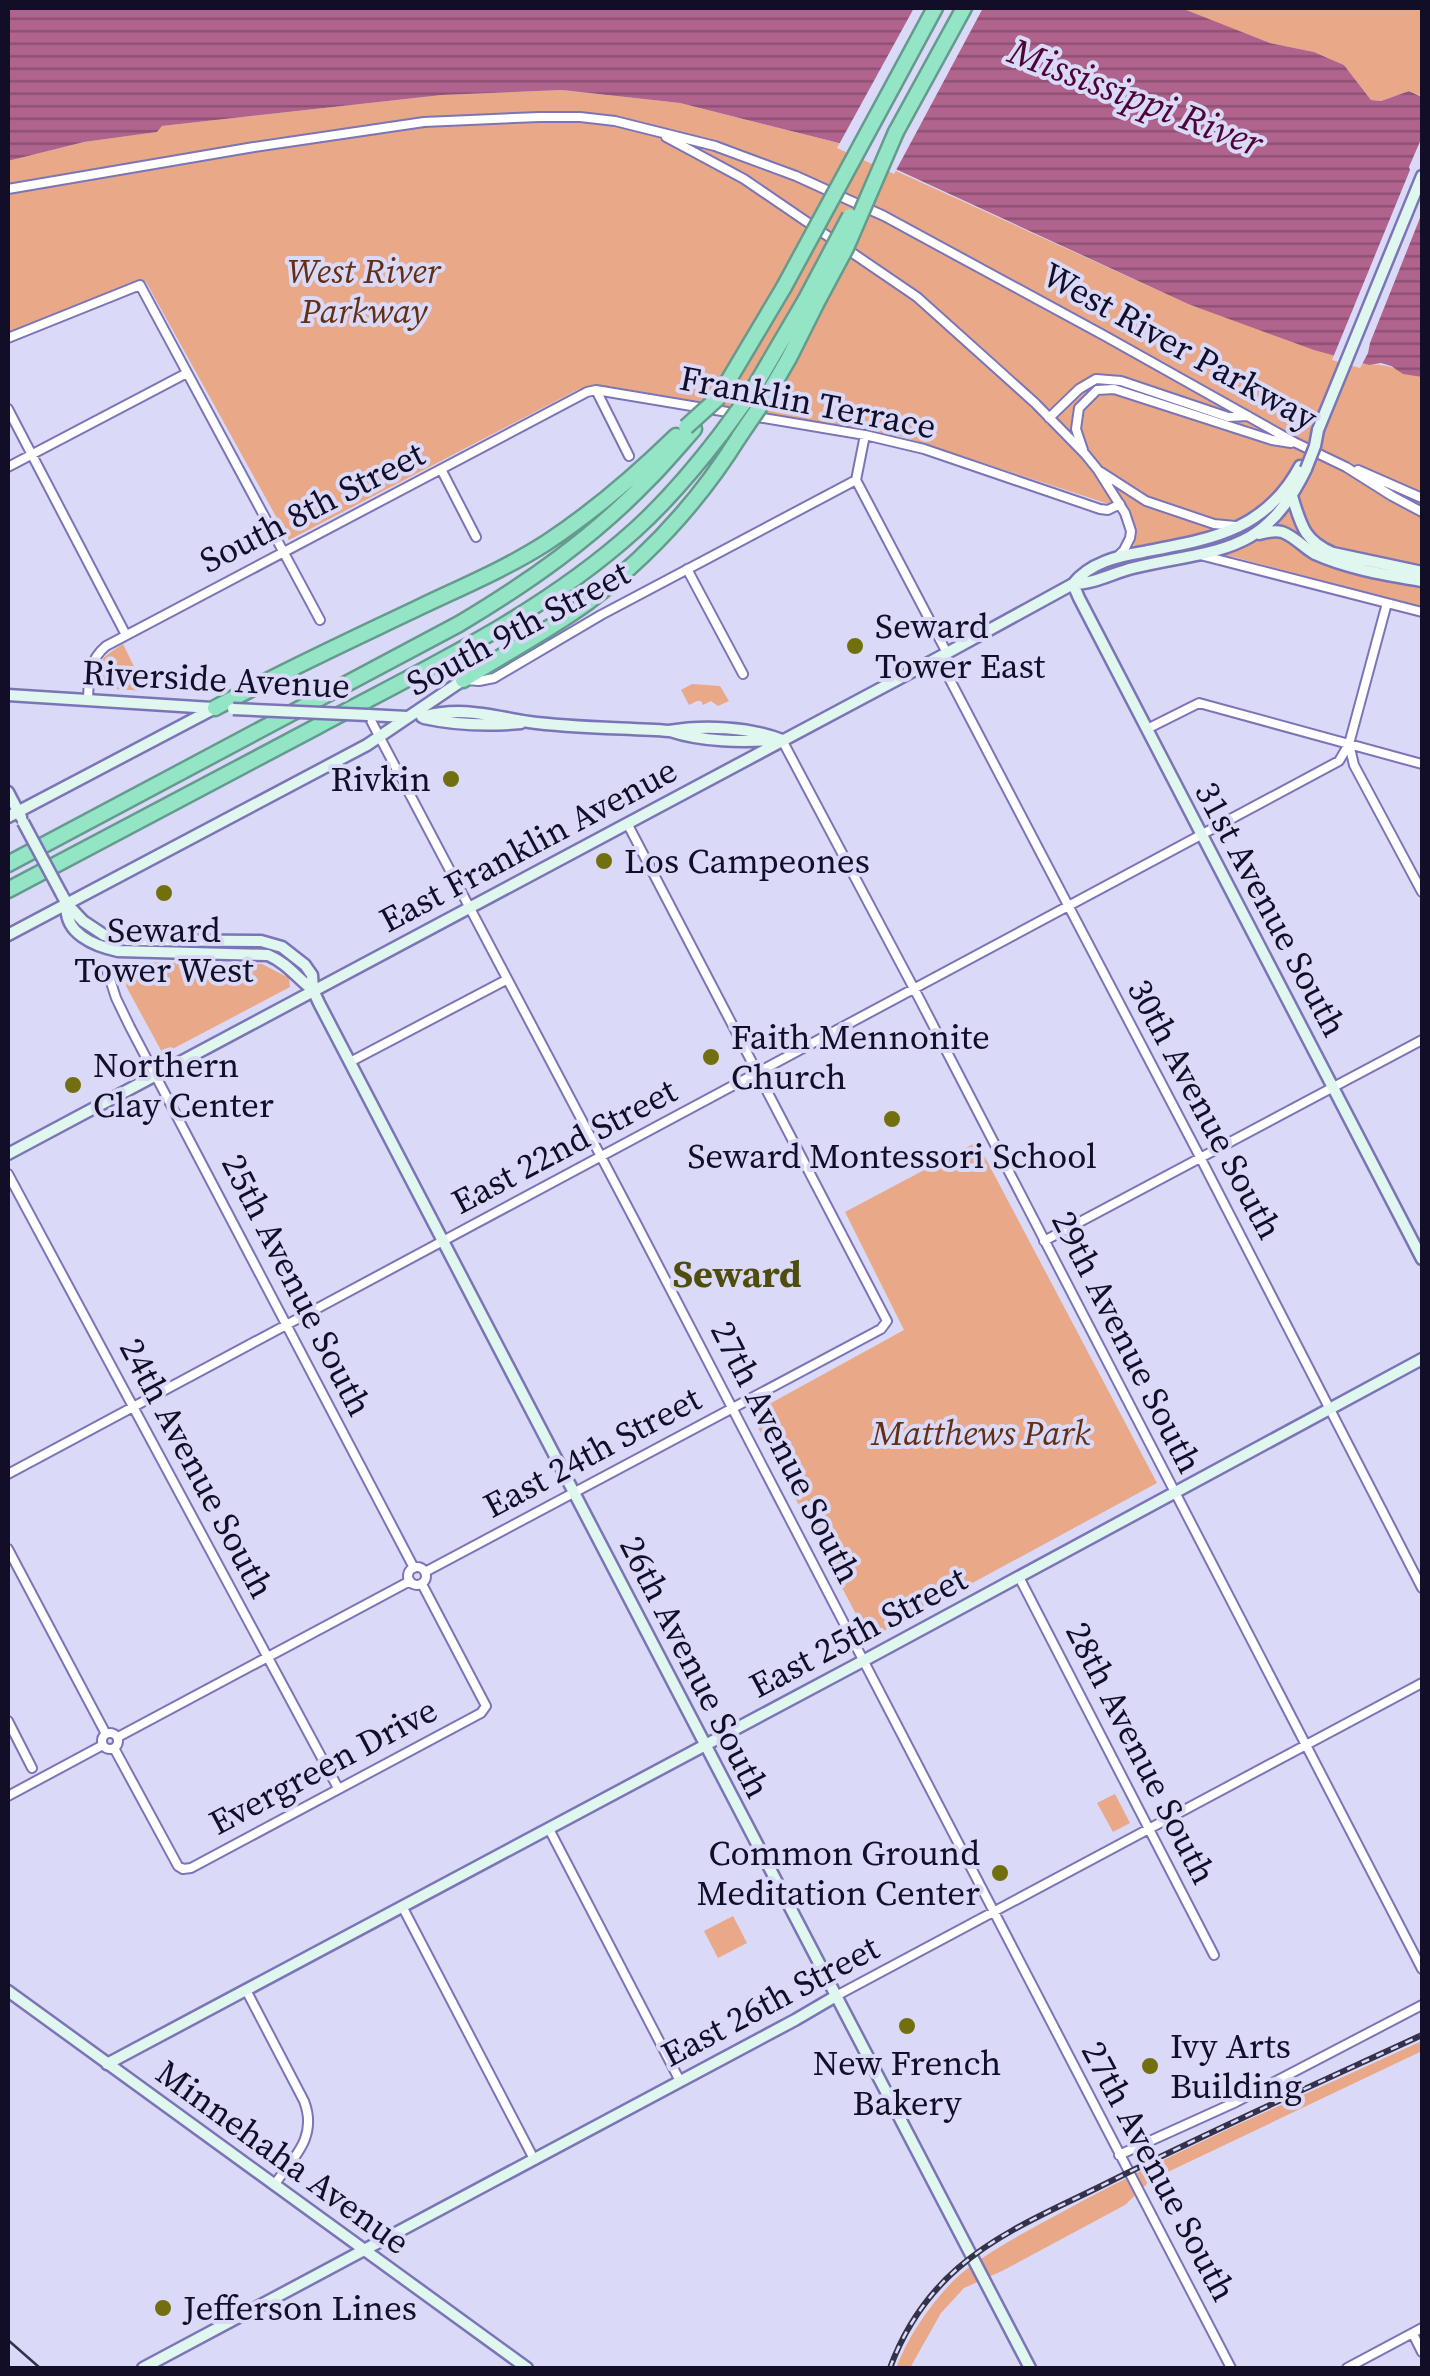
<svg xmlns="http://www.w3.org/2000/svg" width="1430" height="2376" font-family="'Source Serif 4',serif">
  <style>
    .green { fill: #e9a888 }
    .water { fill: url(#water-rules) }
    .pier { fill: #dad9f7 }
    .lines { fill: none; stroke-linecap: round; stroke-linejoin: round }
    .street-casing { stroke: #7b75b7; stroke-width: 12 }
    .secondary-casing { stroke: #7b75b7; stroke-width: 15 }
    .highway-casing { stroke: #669a8e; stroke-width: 19 }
    .street { stroke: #fff; stroke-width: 8 }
    .secondary { stroke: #dff7ee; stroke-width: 10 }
    .highway { stroke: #93e5c5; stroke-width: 14 }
    .tram { stroke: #34314a; stroke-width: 2.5 }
    .rail-casing { stroke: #34314a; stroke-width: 6 }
    .rail { stroke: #dad9f7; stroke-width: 2.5; stroke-dasharray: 8; stroke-linecap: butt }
    .secondary-bridge-casing { stroke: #7b75b7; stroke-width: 15; stroke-linecap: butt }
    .highway-bridge-casing { stroke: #669a8e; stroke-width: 19; stroke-linecap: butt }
    .secondary-bridge { stroke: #dff7ee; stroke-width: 10 }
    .highway-bridge { stroke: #93e5c5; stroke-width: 14 }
    .poi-dot { fill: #726f0f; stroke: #dad9f7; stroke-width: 4 }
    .labels { text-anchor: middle; stroke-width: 8; stroke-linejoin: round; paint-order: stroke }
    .park-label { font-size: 35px; font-style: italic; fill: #622f12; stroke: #dad9f7 }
    .street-label { font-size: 35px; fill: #120e27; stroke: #dad9f7 }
    .poi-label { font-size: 35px; fill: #120e27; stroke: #dad9f7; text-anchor: start }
    .water-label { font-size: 38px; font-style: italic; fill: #4d0534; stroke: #dad9f7 }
    .neighbourhood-label { font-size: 38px; font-weight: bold; fill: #4f4d0e; stroke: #dad9f7 }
  </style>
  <defs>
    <pattern id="water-rules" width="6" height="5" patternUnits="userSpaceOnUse" patternTransform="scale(2.5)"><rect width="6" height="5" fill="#b0648d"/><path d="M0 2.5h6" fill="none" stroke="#8e5173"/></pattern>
  </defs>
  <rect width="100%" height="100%" fill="#dad9f7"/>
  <!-- green -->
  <path class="green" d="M1176,8H1422V96L1409,91L1381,101L1371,100L1344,65L1314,52L1270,43Z
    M562,90L680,103L839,143V145L1188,304L1368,365C1389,362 1403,374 1422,377V608L1234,557L1134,546L1135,528L1130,511L900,436L608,386L579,389L289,540L146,282L8,344V161L84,142L157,132L162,126L442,95Z
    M123,644L146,691L99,688L95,684C92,664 107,654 123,644Z
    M692,684L720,686L729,701L718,706L711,701L703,705L701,701H697L689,705L681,690Z
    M128,962L262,964L289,978L290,987L163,1054L126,986Z
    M977,1142L1157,1483L869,1639L751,1414L904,1330L845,1212Z
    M1115,1794L1130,1823L1113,1832L1097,1803Z
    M733,1916L747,1943L718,1958L704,1931Z
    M1422,2041V2051L1151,2180L1125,2205L1002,2271L964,2288L941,2313L910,2368H896C909,2335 929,2306 954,2280C980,2255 1031,2229 1064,2211C1180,2148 1302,2096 1422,2041Z"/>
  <!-- water -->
  <path class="water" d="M8,8H1181L1270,43L1314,52L1344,65L1371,100L1381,101L1409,91L1422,97V377L1403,374L1391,366L1381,363L1369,365L1314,350L1188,304L839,143L680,103L562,90L442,95L162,126L157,132L84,142L8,161Z"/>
  <!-- pier -->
  <path class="pier" d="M914,8H983L894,174L837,148Z
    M1422,137V213L1370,343L1368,353L1360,368L1332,360L1410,170L1409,167Z"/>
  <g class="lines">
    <defs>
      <path id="street" d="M666,137L744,179L917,297L1035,403L1085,454L1098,470L1125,513L1131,531L1130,538L1124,550L1116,558
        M8,189L254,147L424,122L539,117H580L615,121L715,146L796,176L884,216L1105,336L1294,442L1346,467L1392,496L1422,512
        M8,338L140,285L320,620
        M596,390L629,456
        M8,409L126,635
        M1049,418L1079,389L1096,379L1121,381L1228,417L1248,416
        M1083,450L1076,429L1079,408L1097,390L1114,389L1272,440L1291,443
        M8,467L187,373
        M1358,470L1422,498
        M442,471L476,537
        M1101,472L1146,501L1214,524L1235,526
        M856,480L947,653
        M856,480L865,435
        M1200,555L1422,612
        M687,569L743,674
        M1387,603L1349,744L1354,765L1422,892
        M938,657L1200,1157L1422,1588
        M466,680L479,681L494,678L601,615L856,480
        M88,699C89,678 88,661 106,646L587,392L596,390L865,435L924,449L1100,509L1108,510L1120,504
        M368,715L635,1221L1231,2368
        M1147,729L1199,703L1422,764
        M782,740L920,1000L1422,1969
        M108,973L116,998L130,1027L414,1568
        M350,1062L506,980
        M8,1174L338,1788
        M1044,1241L1422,1040
        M8,1474L1339,761L1349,744
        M8,1549L106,1734
        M408 1576a9 9 0 1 1 18 0a9 9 0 1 1-18 0Z
        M425,1572L881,1329L887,1321L627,823
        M1019,1577L1214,1955
        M8,1721L32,1768
        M102 1741a8 8 0 1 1 16 0a8 8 0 1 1-16 0Z
        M118,1737L410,1581
        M114,1748L178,1866L183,1869L191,1868L481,1713L486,1706L422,1584
        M8,1796L103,1745
        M549,1829L680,2081
        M403,1908L534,2159
        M246,1990L304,2101C318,2137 294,2157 274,2185
        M836,1996L1422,1683
        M1119,2155L1236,2102L1422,2005
        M1413,2334L1422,2352
        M1347,2368L1422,2328"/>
      <path id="secondary" d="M1318,430L1422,176
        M1292,496C1301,525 1304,541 1333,553L1422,572
        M1259,534C1267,532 1274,530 1282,532C1294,536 1304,548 1315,554C1348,569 1387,575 1422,581
        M1073,584L1079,598L1422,1259
        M1073,584C1094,584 1113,573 1133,568C1217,548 1264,557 1306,469
        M8,695L212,708
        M368,715L407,717
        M422,717C462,706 490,716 529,722C572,728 625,728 669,731C703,725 750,727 782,740
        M424,718C456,725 489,726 521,723
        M670,731C703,742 741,742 777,740
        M8,792L21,817
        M8,817L215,708
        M61,893L67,904L83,921L104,935L128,940L261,941L282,947L305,965L312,975L313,990L319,1003L1030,2368
        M67,904C63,933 94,946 118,951L268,955C287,963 297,978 313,990
        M8,935L367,745L463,680
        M8,1154L947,653L1073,584C1089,563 1118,556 1143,552C1209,539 1265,532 1300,466
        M8,1991L527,2368
        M107,2064L863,1661L1422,1359
        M143,2368L795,2020L836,1996"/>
      <path id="highway" d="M894,84L935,8
        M896,132L964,8
        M751,393L806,299
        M767,396L789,358L816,304
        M718,398L784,287
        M463,680C504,654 548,631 588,602C649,556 699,501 739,437
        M215,708C283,671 353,639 422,606C464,586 507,568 546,543C593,512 636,475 676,436
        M8,864L459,624C528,583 592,538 648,480C664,464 679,446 694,429
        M8,890C111,836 214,781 318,726C427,668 542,614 635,530C667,501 695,468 721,434"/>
    </defs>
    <!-- street casing -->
    <use href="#street" class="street-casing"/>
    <!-- secondary casing -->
    <use href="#secondary" class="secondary-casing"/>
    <!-- highway casing -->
    <use href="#highway" class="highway-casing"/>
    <!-- street -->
    <use href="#street" class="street"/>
    <!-- secondary -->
    <use href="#secondary" class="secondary"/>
    <!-- highway -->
    <use href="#highway" class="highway"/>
    <!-- tram -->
    <path class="tram" d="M8,2340L40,2368"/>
    <defs>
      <path id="rail" d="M890,2368C904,2330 927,2295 958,2268C1003,2229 1058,2208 1111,2181C1213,2130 1318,2083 1422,2035"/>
    </defs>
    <!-- rail casing -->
    <use href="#rail" class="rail-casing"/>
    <!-- rail -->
    <use href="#rail" class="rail"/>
    <defs>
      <path id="secondary-bridge" d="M1306,469L1315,446L1318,430
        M233,709L368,715
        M23,822L61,893"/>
      <path id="highway-bridge" d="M784,287L894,84
        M806,299L850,216
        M816,304L846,248L896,132
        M686,427L718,398
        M721,434L751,393
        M739,437L767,396"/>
    </defs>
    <!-- secondary-bridge casing -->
    <use href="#secondary-bridge" class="secondary-bridge-casing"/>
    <!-- highway-bridge casing -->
    <use href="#highway-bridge" class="highway-bridge-casing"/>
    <!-- secondary-bridge -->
    <use href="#secondary-bridge" class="secondary-bridge"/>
    <!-- highway-bridge -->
    <use href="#highway-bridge" class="highway-bridge"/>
  </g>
  <!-- markers -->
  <g class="poi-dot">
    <circle cx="855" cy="646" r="10"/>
    <circle cx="451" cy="779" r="10"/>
    <circle cx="604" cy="861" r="10"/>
    <circle cx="164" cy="893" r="10"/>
    <circle cx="711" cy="1057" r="10"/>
    <circle cx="73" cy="1085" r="10"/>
    <circle cx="892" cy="1119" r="10"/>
    <circle cx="1000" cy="1873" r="10"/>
    <circle cx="907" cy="2026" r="10"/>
    <circle cx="1150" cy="2066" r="10"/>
    <circle cx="163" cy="2308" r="10"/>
  </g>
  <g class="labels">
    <!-- park labels -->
    <g class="park-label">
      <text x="364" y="283">West River<tspan x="364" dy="40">Parkway</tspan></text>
      <text x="981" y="1445">Matthews Park</text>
    </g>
    <!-- street labels -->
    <g class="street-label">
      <text transform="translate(1180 346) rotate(29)" y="12">West River Parkway</text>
      <text transform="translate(808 402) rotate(11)" y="12">Franklin Terrace</text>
      <text transform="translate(312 507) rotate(-27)" y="12">South 8th Street</text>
      <text transform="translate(518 628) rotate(-28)" y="12">South 9th Street</text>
      <text transform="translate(216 679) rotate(3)" y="12">Riverside Avenue</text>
      <text transform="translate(528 845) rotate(-28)" y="12">East Franklin Avenue</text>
      <text transform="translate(1271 909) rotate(62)" y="12">31st Avenue South</text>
      <text transform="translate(1205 1109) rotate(62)" y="12">30th Avenue South</text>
      <text transform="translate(564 1146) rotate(-28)" y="12">East 22nd Street</text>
      <text transform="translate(297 1285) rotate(63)" y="12">25th Avenue South</text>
      <text transform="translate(1127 1342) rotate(63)" y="12">29th Avenue South</text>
      <text transform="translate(592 1452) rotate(-28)" y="12">East 24th Street</text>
      <text transform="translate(786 1452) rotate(63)" y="12">27th Avenue South</text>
      <text transform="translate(197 1468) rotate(62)" y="12">24th Avenue South</text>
      <text transform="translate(858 1632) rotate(-28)" y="12">East 25th Street</text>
      <text transform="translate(695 1667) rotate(63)" y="12">26th Avenue South</text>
      <text transform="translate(1141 1753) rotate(63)" y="12">28th Avenue South</text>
      <text transform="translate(323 1766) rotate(-28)" y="12">Evergreen Drive</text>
      <text transform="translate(770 2001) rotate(-28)" y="12">East 26th Street</text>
      <text transform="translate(283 2157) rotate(36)" y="12">Minnehaha Avenue</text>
      <text transform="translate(1159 2171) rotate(62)" y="12">27th Avenue South</text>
    </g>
    <!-- poi labels -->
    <g class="poi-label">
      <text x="875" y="638">Seward<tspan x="875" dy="40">Tower East</tspan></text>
      <text x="431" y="791" text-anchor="end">Rivkin</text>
      <text x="624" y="873">Los Campeones</text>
      <text x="164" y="942" text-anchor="middle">Seward<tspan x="164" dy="40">Tower West</tspan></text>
      <text x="731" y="1049">Faith Mennonite<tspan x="731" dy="40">Church</tspan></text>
      <text x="93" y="1077">Northern<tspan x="93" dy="40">Clay Center</tspan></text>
      <text x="892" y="1168" text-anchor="middle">Seward Montessori School</text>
      <text x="980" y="1865" text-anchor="end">Common Ground<tspan x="980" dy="40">Meditation Center</tspan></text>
      <text x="1170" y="2058">Ivy Arts<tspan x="1170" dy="40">Building</tspan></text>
      <text x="907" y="2075" text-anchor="middle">New French<tspan x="907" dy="40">Bakery</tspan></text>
      <text x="183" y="2320">Jefferson Lines</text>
    </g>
    <!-- water labels -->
    <g class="water-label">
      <text transform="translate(1136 97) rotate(21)" y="13">Mississippi River</text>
    </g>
    <!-- neighbourhood labels -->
    <g class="neighbourhood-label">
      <text x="737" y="1287">Seward</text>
    </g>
  </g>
  <!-- border -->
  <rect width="1430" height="2376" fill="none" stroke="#120e27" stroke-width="20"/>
</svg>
